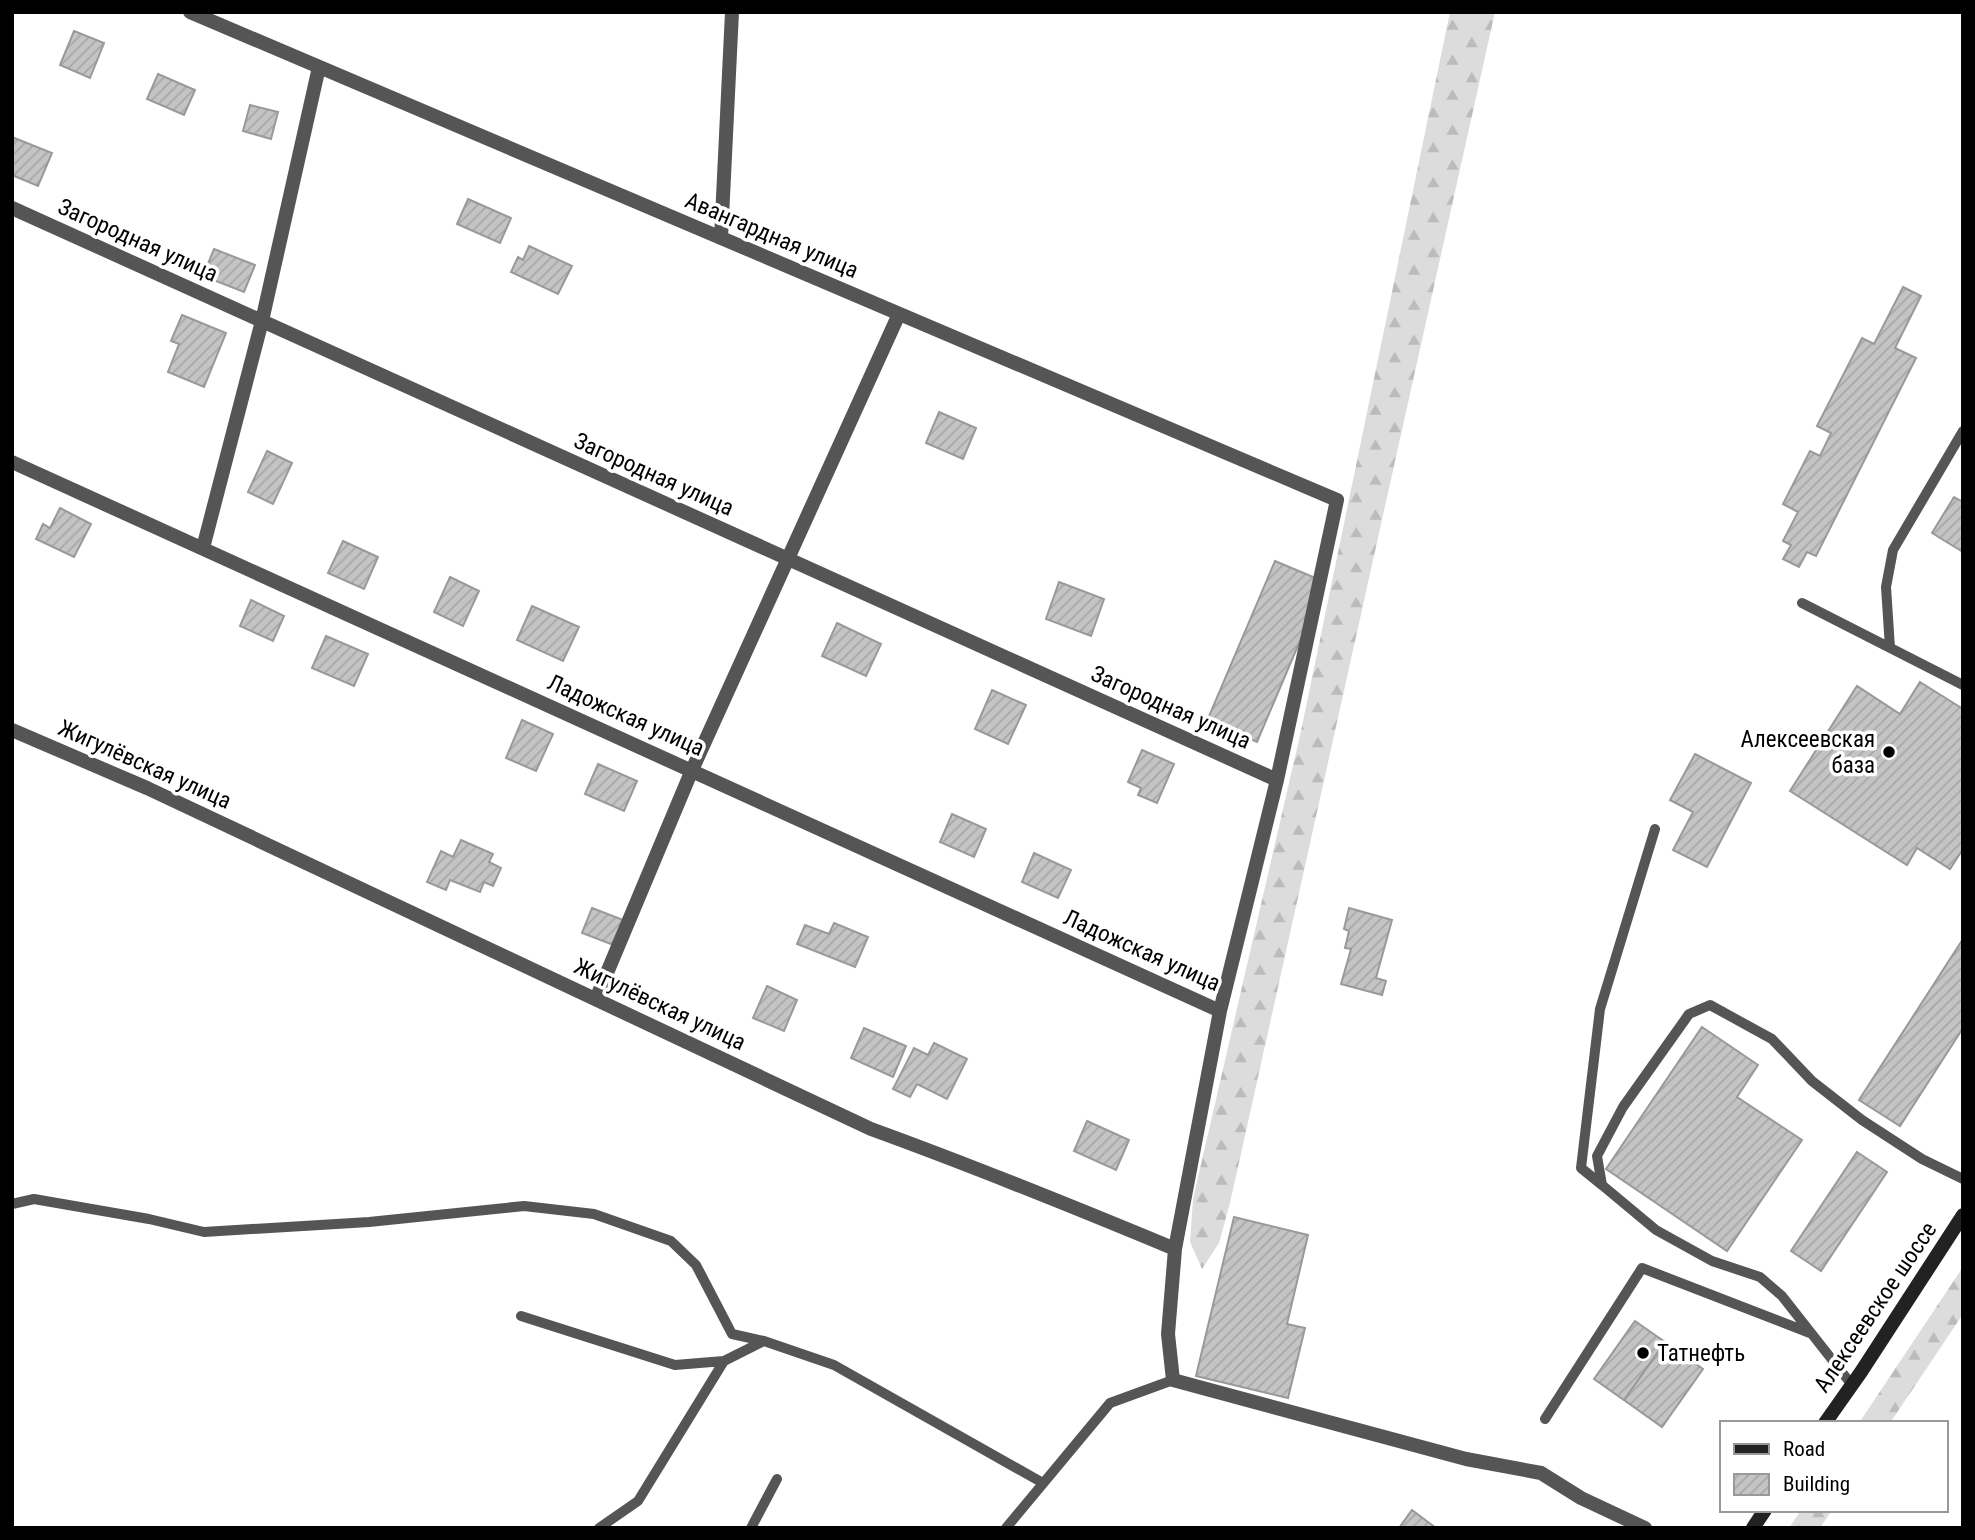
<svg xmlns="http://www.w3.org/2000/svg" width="1975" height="1540" font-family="'Roboto Condensed',sans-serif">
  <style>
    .forest { fill: url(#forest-firs) }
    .building { fill: url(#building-hatch); stroke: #999; stroke-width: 2 }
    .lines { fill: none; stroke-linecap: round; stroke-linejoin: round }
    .lane { stroke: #555; stroke-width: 10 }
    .street { stroke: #555; stroke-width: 14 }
    .secondary { stroke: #222; stroke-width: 14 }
    .poi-dot { fill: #000; stroke: #fff; stroke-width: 2.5 }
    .labels { text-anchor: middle; stroke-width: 7; stroke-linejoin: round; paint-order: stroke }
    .street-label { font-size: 23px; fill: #000; stroke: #fff }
    .poi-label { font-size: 23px; fill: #000; stroke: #fff; text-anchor: end }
  </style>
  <defs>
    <pattern id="forest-firs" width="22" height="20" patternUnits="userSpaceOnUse" patternTransform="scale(1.75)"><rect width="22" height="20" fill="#dcdcdc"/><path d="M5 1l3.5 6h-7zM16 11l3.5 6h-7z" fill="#bbb"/></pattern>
    <pattern id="building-hatch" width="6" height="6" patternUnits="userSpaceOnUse" patternTransform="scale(1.75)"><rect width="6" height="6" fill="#c4c4c4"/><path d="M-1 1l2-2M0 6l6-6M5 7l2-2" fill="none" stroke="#a7a7a7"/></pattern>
  </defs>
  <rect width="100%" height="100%" fill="#fff"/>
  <!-- forest -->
  <path class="forest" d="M1450,12H1495L1230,1203L1219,1243L1202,1269L1190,1242L1193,1199L1301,731Z
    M1963,1267V1314L1890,1423H1859Z
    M1801,1510H1832L1820,1528H1789Z"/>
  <!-- building -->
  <path class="building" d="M74,31L104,43L90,78L60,65Z
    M158,74L195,90L184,115L147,99Z
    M250,105L278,112L271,139L243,131Z
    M12,137L52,153L38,186L12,175Z
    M468,199L511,218L500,243L457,224Z
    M529,246L572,266L558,294L511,272L518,257L523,260Z
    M214,249L255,265L244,292L203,276Z
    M1903,287L1921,296L1895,348L1916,358L1816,556L1807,552L1799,567L1783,559L1791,545L1783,541L1798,512L1783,504L1810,451L1820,456L1831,433L1817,426L1862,338L1874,344Z
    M182,315L226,333L204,387L168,372L179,344L171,341Z
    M939,412L976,428L963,459L926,443Z
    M267,451L292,463L273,504L248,492Z
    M1954,497L1963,502V552L1932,533Z
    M60,508L91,524L74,557L36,539L43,524L50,528Z
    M343,541L378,557L364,589L328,573Z
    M1275,561L1325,582L1257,742L1207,721Z
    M450,577L479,591L463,626L434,612Z
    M1059,582L1104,599L1091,636L1046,619Z
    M251,600L284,616L273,641L240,626Z
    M532,606L579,627L563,661L517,640Z
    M837,623L881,644L866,676L822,656Z
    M326,636L368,654L354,686L312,668Z
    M1920,682L1963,709V849L1950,869L1917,848L1907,865L1790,791L1857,686L1900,714Z
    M992,690L1026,705L1008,744L975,729Z
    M522,720L553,734L536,771L506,758Z
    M1142,750L1174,764L1157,803L1138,795L1141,788L1128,782Z
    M1695,754L1751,783L1707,867L1673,850L1693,812L1670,800Z
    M598,764L637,781L624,811L585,794Z
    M952,814L986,829L974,857L940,842Z
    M461,840L493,854L489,862L501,868L493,886L484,882L480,892L450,880L446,890L427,882L441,851L453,857Z
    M1034,853L1071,870L1058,898L1022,882Z
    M592,908L626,921L616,946L582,933Z
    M1349,908L1392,920L1376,978L1386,981L1382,995L1341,984L1351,949L1345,948L1349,931L1344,929Z
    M834,923L868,937L855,967L797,944L805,925L829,934Z
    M1963,939V1028L1900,1126L1859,1100Z
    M767,986L797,1000L784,1031L753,1018Z
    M1702,1027L1758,1065L1737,1097L1802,1140L1727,1251L1606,1169Z
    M864,1028L906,1046L893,1077L851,1058Z
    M934,1043L967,1059L947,1099L917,1084L910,1097L893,1089L914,1048L928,1055Z
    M1087,1121L1129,1140L1116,1170L1074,1151Z
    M1857,1152L1887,1172L1821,1271L1791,1251Z
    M1234,1217L1308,1235L1287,1324L1305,1328L1288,1398L1196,1376Z
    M1635,1321L1665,1342L1624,1400L1594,1379Z
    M1665,1342L1703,1369L1662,1427L1624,1400Z
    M1412,1510L1436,1528H1399Z"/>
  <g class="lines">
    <!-- lane -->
    <path class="lane" d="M1802,603L1963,685
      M1890,648L1886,587L1893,550L1963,431
      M1602,1185L1581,1168L1600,1009L1655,829
      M12,1204L34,1199L149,1219L204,1232L369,1222L524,1206L594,1214L671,1241L696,1265L732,1334L764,1341
      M521,1316L675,1365L724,1361L764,1341L834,1365L1043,1483
      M1852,1385L1782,1296L1760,1277L1712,1261L1656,1230L1602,1185L1597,1156L1623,1107L1689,1014L1710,1005L1772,1039L1812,1081L1862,1120L1922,1159L1963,1179
      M1545,1419L1642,1268L1810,1333
      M599,1528L638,1501L724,1361
      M751,1528L777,1479
      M1006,1528L1110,1403L1173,1380"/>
    <!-- street -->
    <path class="street" d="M190,12L1337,500L1277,780L1220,1011L1175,1249
      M12,208L1277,780
      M721,238L732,12
      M12,462L1220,1011
      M203,548L262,321L319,67
      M12,730L147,788L871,1129C973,1166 1074,1207 1175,1249L1168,1334L1173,1380L1466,1459L1541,1473L1581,1498L1645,1528
      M596,999L692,770L899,314"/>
    <!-- secondary -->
    <path class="secondary" d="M1825,1423L1861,1372L1963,1215
      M1753,1528L1765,1510"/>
  </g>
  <!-- markers -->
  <g class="poi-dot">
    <circle cx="1889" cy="752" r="7"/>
    <circle cx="1643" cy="1353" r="7"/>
  </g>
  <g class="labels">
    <!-- street labels -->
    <g class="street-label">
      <text transform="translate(772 235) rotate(23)" y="8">Авангардная улица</text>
      <text transform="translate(138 240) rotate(24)" y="8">Загородная улица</text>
      <text transform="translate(654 474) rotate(24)" y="8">Загородная улица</text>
      <text transform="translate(1171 707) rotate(24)" y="8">Загородная улица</text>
      <text transform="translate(626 715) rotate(24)" y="8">Ладожская улица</text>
      <text transform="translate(145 764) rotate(24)" y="8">Жигулёвская улица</text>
      <text transform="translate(1142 950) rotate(24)" y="8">Ладожская улица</text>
      <text transform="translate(660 1004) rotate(25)" y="8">Жигулёвская улица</text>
      <text transform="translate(1875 1307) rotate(-56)" y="8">Алексеевское шоссе</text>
    </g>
    <!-- poi labels -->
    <g class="poi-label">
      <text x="1875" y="747">Алексеевская<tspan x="1875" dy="26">база</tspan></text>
      <text x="1657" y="1361" text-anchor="start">Татнефть</text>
    </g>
  </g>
  <!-- border -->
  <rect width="1975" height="1540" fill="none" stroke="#000000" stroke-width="28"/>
  <!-- legend -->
  <rect x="1720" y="1421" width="228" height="91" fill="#ffffff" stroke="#999999" stroke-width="2"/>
  <rect x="1734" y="1444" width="35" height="10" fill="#222222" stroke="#999999" stroke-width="2"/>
  <text x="1783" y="1456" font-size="21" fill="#000000">Road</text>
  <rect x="1734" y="1474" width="35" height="21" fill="url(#building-hatch)" stroke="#999999" stroke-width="2"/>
  <text x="1783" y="1491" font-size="21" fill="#000000">Building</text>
</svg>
